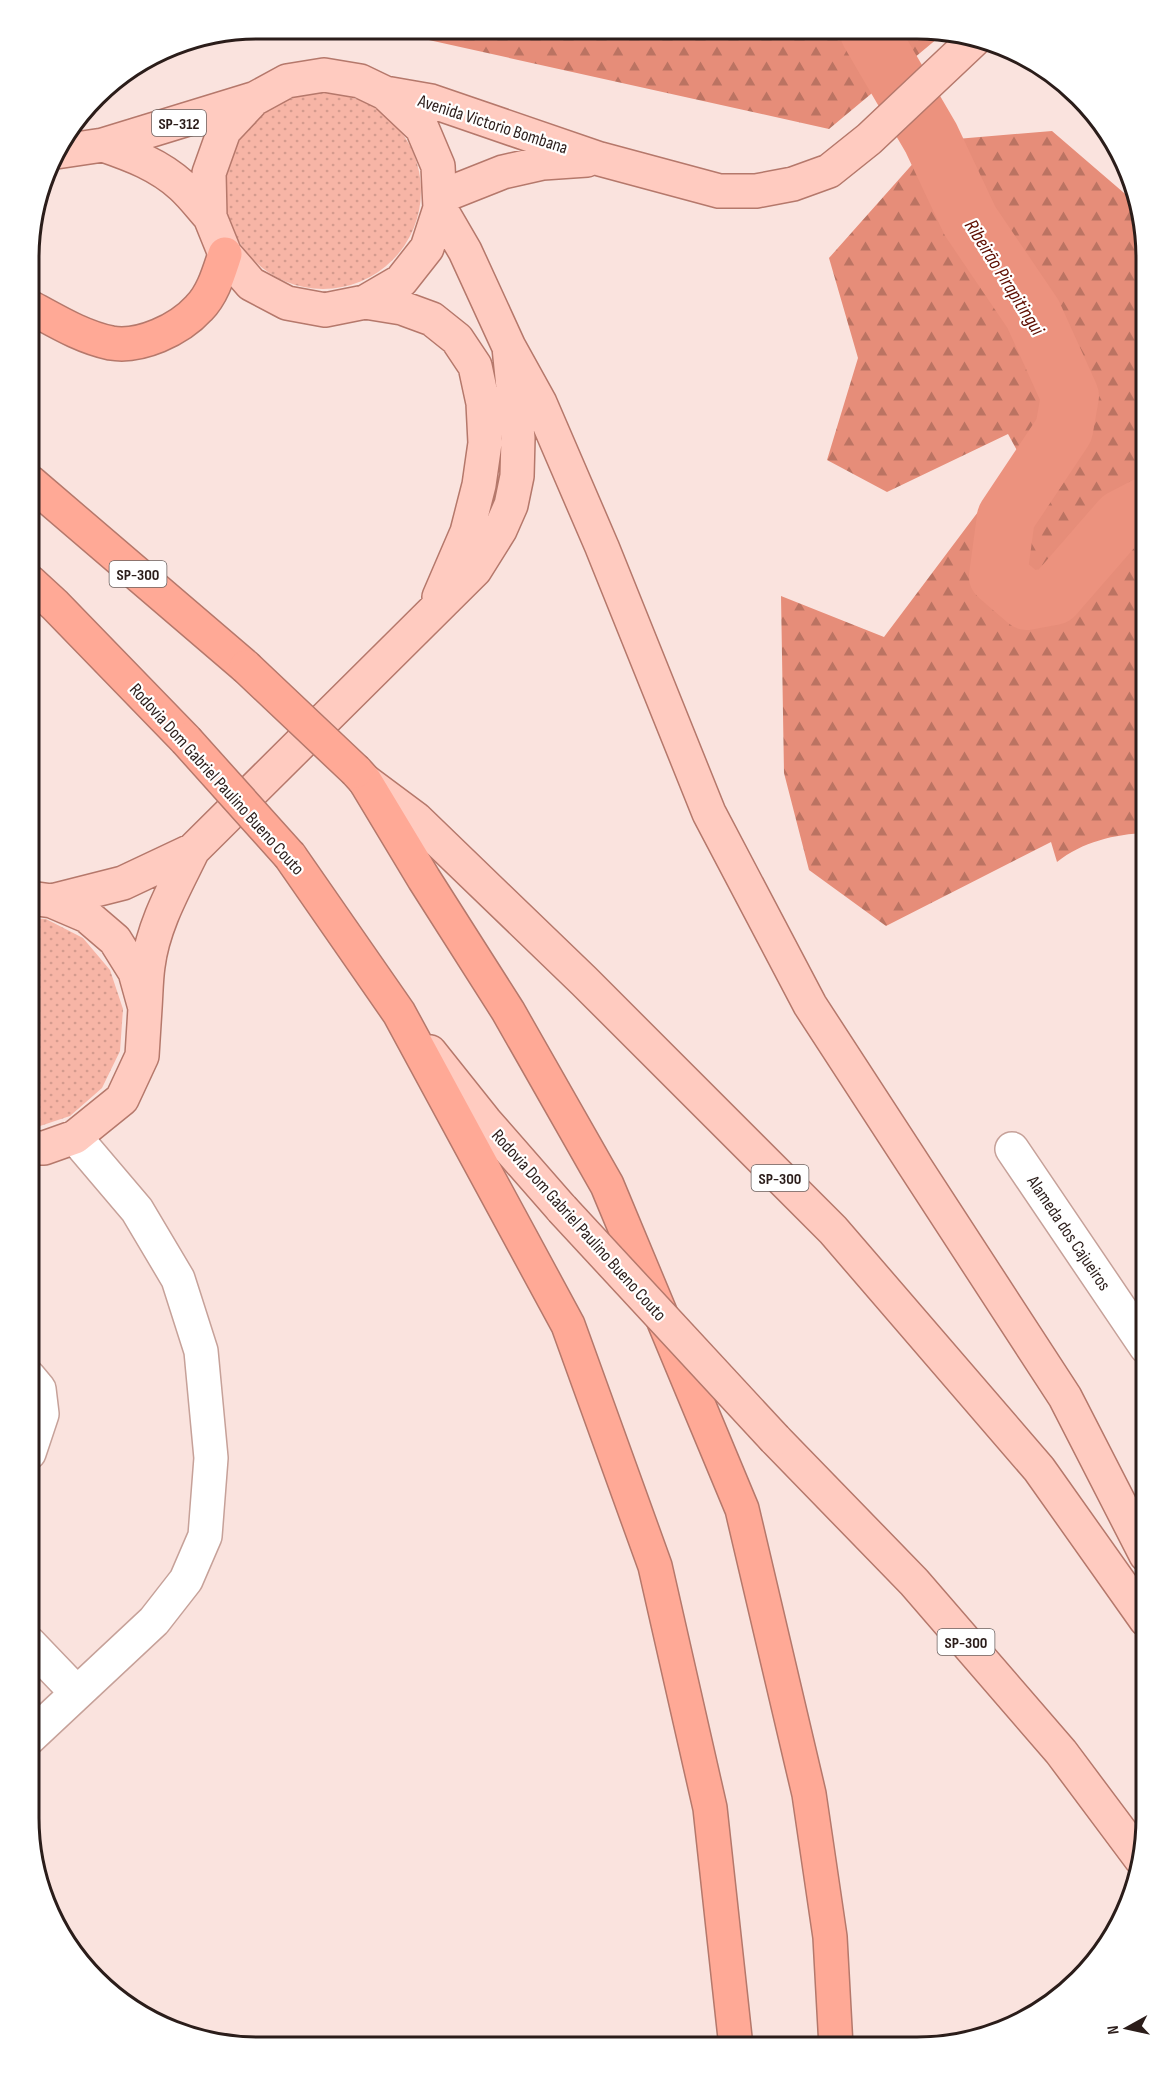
<svg xmlns="http://www.w3.org/2000/svg" width="1175" height="2076" font-family="'Sofia Sans Condensed',sans-serif">
  <style>
    .green { fill: url(#green-dots) }
    .forest { fill: url(#forest-firs) }
    .lines { fill: none; stroke-linecap: round; stroke-linejoin: round }
    .river { stroke: #ec927e; stroke-width: 58 }
    .minor-casing { stroke: #c6a199; stroke-width: 36 }
    .major-casing { stroke: #b5786b; stroke-width: 36 }
    .highway-casing { stroke: #b5786b; stroke-width: 36 }
    .minor { stroke: #fff; stroke-width: 33 }
    .major { stroke: #ffcbc0; stroke-width: 33 }
    .highway { stroke: #ffa996; stroke-width: 33 }
    .major-bridge-casing { stroke: #b5786b; stroke-width: 36; stroke-linecap: butt }
    .highway-bridge-casing { stroke: #b5786b; stroke-width: 36; stroke-linecap: butt }
    .major-bridge { stroke: #ffcbc0; stroke-width: 33 }
    .highway-bridge { stroke: #ffa996; stroke-width: 33 }
    .labels { text-anchor: middle; stroke-width: 4.5; stroke-linejoin: round; paint-order: stroke }
    .shield { fill: #fff; stroke: #6b615f; stroke-width: 1.5 }
    .shield-label { font-size: 16px; font-weight: bold; fill: #2b1d1a }
    .street-label { font-size: 18px; fill: #2b1d1a; stroke: #fff }
    .water-label { font-size: 20px; font-style: italic; fill: #5d0d00; stroke: #fff }
    .rim { fill: none; stroke: #2b1d1a; stroke-width: 3 }
  </style>
  <defs>
    <pattern id="green-dots" width="8" height="8" patternUnits="userSpaceOnUse" patternTransform="scale(1.5)"><rect width="8" height="8" fill="#f7b5a6"/><path d="M2 2h.1M6 6h.1" fill="none" stroke="#d49b8e" stroke-width="1.8" stroke-linecap="round"/></pattern>
    <pattern id="forest-firs" width="22" height="20" patternUnits="userSpaceOnUse" patternTransform="scale(1.5)"><rect width="22" height="20" fill="#e68d79"/><path d="M5 1l3.5 6h-7zM16 11l3.5 6h-7z" fill="#bb7362"/></pattern>
  </defs>
  <rect width="100%" height="100%" fill="#fae3de"/>
  <!-- green -->
  <path class="green" d="M225 191a98 98 0 1 1 196 0a98 98 0 1 1-196 0Z
    M30,918L46,919L83,938L110,970L123,1009L120,1051L102,1088L70,1116L31,1129H29Z"/>
  <!-- forest -->
  <path class="forest" d="M379,29L944,33L829,129Z
    M1052,131L1138,205L1146,258V833C1115,834 1082,842 1057,862L1051,842L886,926L809,870L784,773L781,596L884,637L1020,456L1008,434L887,492L827,460L858,358L829,258L933,141Z"/>
  <g class="lines">
    <!-- river -->
    <path class="river" d="M869,32L931,138L970,221L1033,314L1070,396L1064,430L1006,517L998,576L1027,601L1054,596L1121,519L1146,506"/>
    <defs>
      <path id="minor" d="M1012,1149L1146,1347
        M29,1453L42,1414L39,1389L29,1377
        M29,1643L76,1692
        M29,1738L154,1621L186,1580L205,1536L211,1458L201,1351L178,1279L137,1210L75,1137"/>
      <path id="major" d="M385,93L422,128L438,166L440,208L427,248L401,281L365,302L325,310L287,303L251,284L225,254L210,217L209,173L224,131L254,99L287,81L324,75L360,81L385,93L431,101L600,159L719,191H756L793,184L829,171L869,139L976,38
        M103,145C132,155 159,165 182,186C192,195 201,207 210,217
        M56,152L103,145L253,99
        M440,197L503,172L543,163L587,160
        M365,302L402,308L432,319L457,339L475,366L483,403L485,443L479,485L467,532L439,597
        M509,347L540,403L602,547L709,813L810,1005L1065,1397L1146,1555
        M365,781L416,819L584,981L833,1230L1039,1469L1146,1620
        M52,901L123,883L193,850
        M145,1008C146,994 146,980 148,966C153,925 175,887 193,850L475,570L500,530L511,505L517,476L518,438L509,347L465,251L440,208
        M430,1052L485,1121L562,1209
        M29,1148H44L75,1137L122,1099L142,1056L145,1008L135,972L115,940L87,916L52,901L30,898
        M775,1439L914,1582L1061,1752L1141,1859"/>
      <path id="highway" d="M30,307C56,321 82,337 111,343C140,348 179,330 199,308C213,294 219,272 225,254
        M30,482L246,667
        M30,582L55,605L186,740
        M356,771L365,781L424,879L508,1011L607,1185L742,1509L809,1794L830,1937L836,2047
        M290,856L399,1013L568,1325L655,1566L710,1808L736,2047"/>
    </defs>
    <!-- minor casing -->
    <use href="#minor" class="minor-casing"/>
    <!-- major casing -->
    <use href="#major" class="major-casing"/>
    <!-- highway casing -->
    <use href="#highway" class="highway-casing"/>
    <!-- minor -->
    <use href="#minor" class="minor"/>
    <!-- major -->
    <use href="#major" class="major"/>
    <!-- highway -->
    <use href="#highway" class="highway"/>
    <defs>
      <path id="major-bridge" d="M562,1209L775,1439"/>
      <path id="highway-bridge" d="M246,667L356,771
        M186,740L290,856"/>
    </defs>
    <!-- major-bridge casing -->
    <use href="#major-bridge" class="major-bridge-casing"/>
    <!-- highway-bridge casing -->
    <use href="#highway-bridge" class="highway-bridge-casing"/>
    <!-- major-bridge -->
    <use href="#major-bridge" class="major-bridge"/>
    <!-- highway-bridge -->
    <use href="#highway-bridge" class="highway-bridge"/>
  </g>
  <g class="labels">
    <!-- shield labels -->
    <g class="shield">
      <rect x="152" y="110" width="54" height="26" rx="4.5"/>
      <rect x="109.5" y="561" width="57" height="26" rx="4.5"/>
      <rect x="751.5" y="1165" width="57" height="26" rx="4.5"/>
      <rect x="937.5" y="1629" width="57" height="26" rx="4.5"/>
    </g>
    <g class="shield-label">
      <text x="179" y="129">SP-312</text>
      <text x="138" y="580">SP-300</text>
      <text x="780" y="1184">SP-300</text>
      <text x="966" y="1648">SP-300</text>
    </g>
    <!-- street labels -->
    <g class="street-label">
      <text transform="translate(493 124) rotate(18)" y="6">Avenida Victorio Bombana</text>
      <text transform="translate(217 779) rotate(48)" y="6">Rodovia Dom Gabriel Paulino Bueno Couto</text>
      <text transform="translate(579 1225) rotate(48)" y="6">Rodovia Dom Gabriel Paulino Bueno Couto</text>
      <text transform="translate(1069 1233) rotate(56)" y="6">Alameda dos Cajueiros</text>
    </g>
    <!-- water labels -->
    <g class="water-label">
      <text transform="translate(1005 277) rotate(58)" y="7">Ribeirão Pirapitingui</text>
    </g>
  </g>
  <!-- crop -->
  <path d="M0 0H1175V2076H0ZM258 39H917A219 219 0 0 1 1136 258V1818A219 219 0 0 1 917 2037H258A219 219 0 0 1 39 1818V258A219 219 0 0 1 258 39Z" fill="#fff" fill-rule="evenodd"/>
  <path class="rim" d="M258 39H917A219 219 0 0 1 1136 258V1818A219 219 0 0 1 917 2037H258A219 219 0 0 1 39 1818V258A219 219 0 0 1 258 39Z"/>
  <!-- north arrow -->
  <g transform="translate(1127 2028) rotate(262)" stroke="#ffffff" stroke-width="4.5" paint-order="stroke">
  <path d="M0-4.5L10 22L0 15L-10 22Z" fill="#2b1d1a"/>
  <text y="-9" font-size="16" font-weight="bold" text-anchor="middle" fill="#2b1d1a">N</text>
  </g>
</svg>
